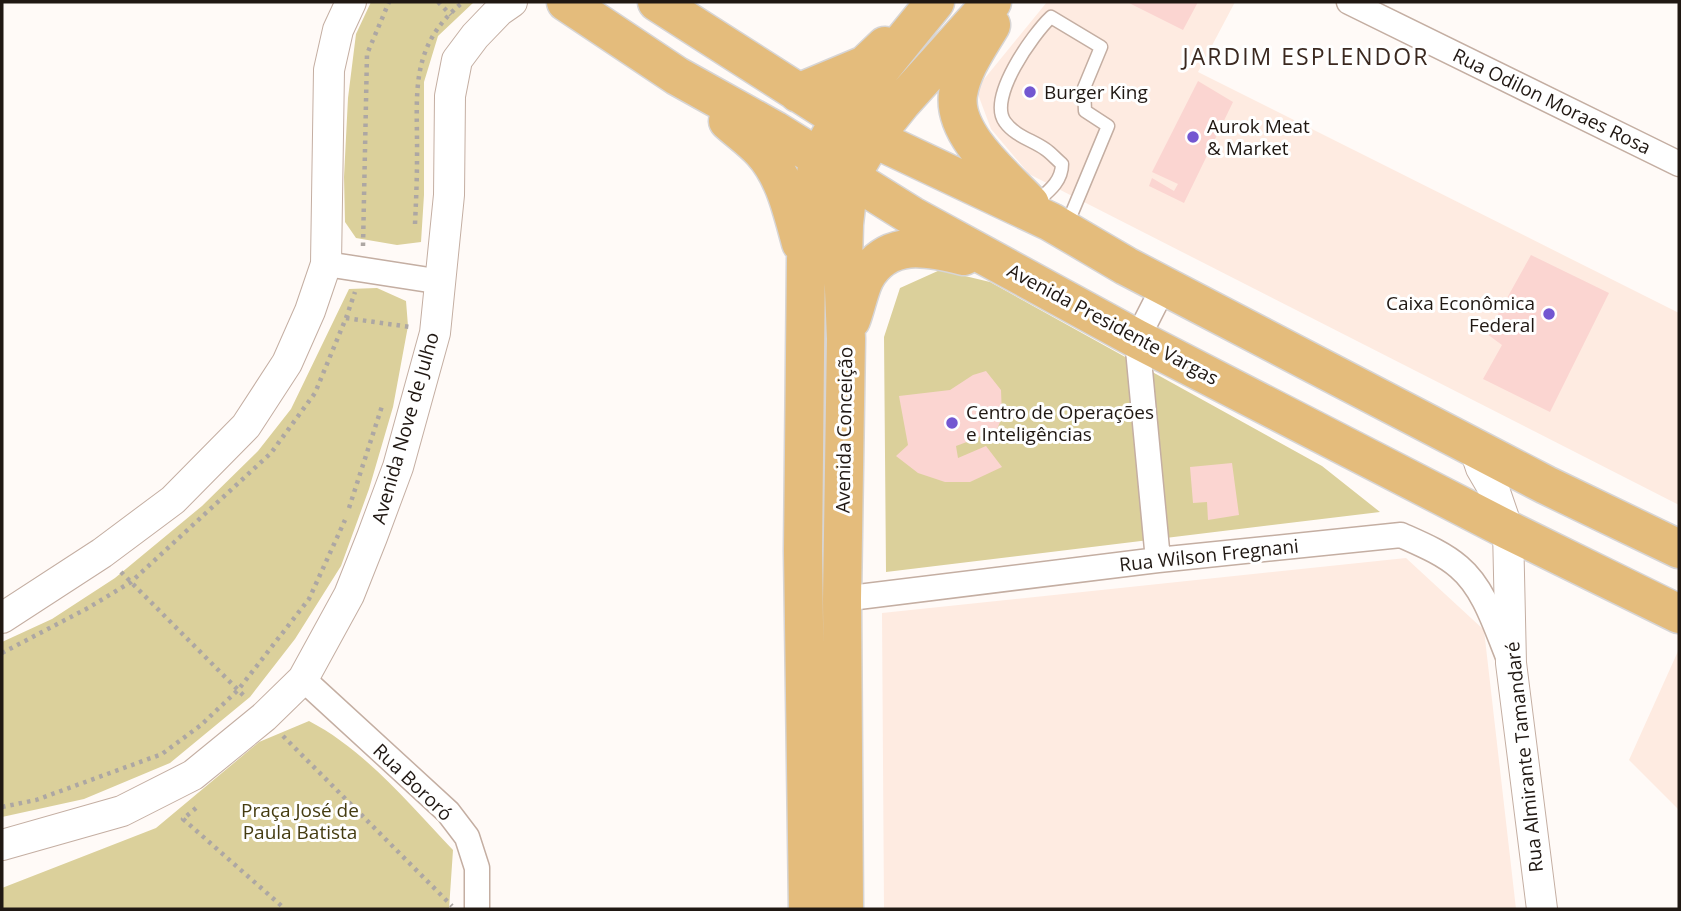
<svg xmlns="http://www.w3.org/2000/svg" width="1681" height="911" font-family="'Open Sans',sans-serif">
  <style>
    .built { fill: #feebe1 }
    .green { fill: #dbd09b }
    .building { fill: #fbd5d1 }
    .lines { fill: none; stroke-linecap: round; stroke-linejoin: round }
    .service-casing { stroke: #c4aea2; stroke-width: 15 }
    .minor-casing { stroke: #c4aea2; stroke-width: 27 }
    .tertiary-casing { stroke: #c4aea2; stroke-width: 32 }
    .primary-casing { stroke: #d7d5d5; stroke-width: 41 }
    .path { stroke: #ada7a3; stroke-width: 4.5; stroke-dasharray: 3.5 5; stroke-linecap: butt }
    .service { stroke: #fff; stroke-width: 12 }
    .minor { stroke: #fff; stroke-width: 24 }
    .tertiary { stroke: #fff; stroke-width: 30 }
    .primary { stroke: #e4bc7c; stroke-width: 38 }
    .poi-dot { fill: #7357d1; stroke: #fff; stroke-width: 2.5 }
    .labels { text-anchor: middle; stroke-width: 6; stroke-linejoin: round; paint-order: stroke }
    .poi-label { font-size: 19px; fill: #201813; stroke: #fff; text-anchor: start }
    .street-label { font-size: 19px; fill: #201813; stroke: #fff }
    .park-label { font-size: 19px; fill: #453c11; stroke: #fff }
    .quarter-label { font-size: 23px; letter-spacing: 2px; fill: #3b2920; stroke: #fff }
  </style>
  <rect width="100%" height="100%" fill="#fffaf7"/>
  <!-- built -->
  <path class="built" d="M1047,2H1235L1198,72L1679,313V505L1029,174L991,129L976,89Z
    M1406,558L1484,630L1516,909H884L882,613Z
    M1679,649V810L1629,760Z"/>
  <!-- green -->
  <path class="green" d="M371,2H474L438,36L424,82V195L421,242L397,245L356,238L345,222L344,177L348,98L356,34Z
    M940,270L990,282L1322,466L1380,512L886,572L884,337L900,288Z
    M377,288L406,301L408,326L393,407L369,489L341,566L295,639L250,697L170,763L84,799L2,817V642L52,619L115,578L202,506L258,451L291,409L349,289Z
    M309,721C365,750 409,804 453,850L449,909H2V888L156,828L259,742Z"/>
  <!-- building -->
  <path class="building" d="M1127,2H1198L1183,30Z
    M1198,81L1233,102L1184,203L1149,186L1152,178L1174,191L1178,184L1152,172Z
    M1531,255L1609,293L1550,412L1483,379L1502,345L1487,334Z
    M986,371L1001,390L1002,417L996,432L992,429L975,439L956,446L958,458L986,446L1002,467L970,482H945L918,473L896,456L908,445L899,396L950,390L973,375Z
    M1232,463L1239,515L1208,520L1207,502L1193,503L1190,467Z"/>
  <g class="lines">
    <defs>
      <path id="service" d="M1033,205C1046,193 1062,183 1062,164C1056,159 1051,153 1045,149C1032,140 1015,136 1005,122C987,98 1033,34 1051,17L1101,47L1084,88L1085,111L1108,126L1066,227"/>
      <path id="minor" d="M1349,2L1679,164
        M326,264L442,282
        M1158,560L1137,339L1164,286
        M842,599L1158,560L1401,535C1421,544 1443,553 1459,567C1485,589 1496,628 1509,659
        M303,679L448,812L467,837L477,868V909"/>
      <path id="tertiary" d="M1473,444L1481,468L1495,492L1508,530L1511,663L1542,909
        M2,618L102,553L173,500L246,426L287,363L310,311L326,264L329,70L338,30L351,2
        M2,845L122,811L193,775L264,717L303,679L349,595L372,537L398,467L435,333L449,195L450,96L457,60L475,36L499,11L512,2"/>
      <path id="primary" d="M566,2L677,76L774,130L912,216L1137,339L1508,530L1679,614
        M657,2L840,119L873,138L1051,222L1126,266L1546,485L1679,549
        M991,25C978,47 962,69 958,94C952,135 1005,177 1030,204
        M798,93L865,65L885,46
        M728,121C739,131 752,140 762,151C785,176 792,211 801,243
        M851,320C856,307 859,290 865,278C887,238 928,247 964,256
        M808,909L803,551L806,259L818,158L840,119L935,2
        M844,909L842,599L846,339L843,265L844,224L849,179L873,138L902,102L992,2"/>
    </defs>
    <!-- service casing -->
    <use href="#service" class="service-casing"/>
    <!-- minor casing -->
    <use href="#minor" class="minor-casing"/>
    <!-- tertiary casing -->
    <use href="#tertiary" class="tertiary-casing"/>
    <!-- primary casing -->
    <use href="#primary" class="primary-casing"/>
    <!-- path -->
    <path class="path" d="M438,2L451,15
      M415,224C416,202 417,180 417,159C418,95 407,48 463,2
      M363,246L367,54L389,2
      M346,318L410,327
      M349,508L383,403
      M121,572L245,697
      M2,653L88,608L131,582L271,453L315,393L346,318L355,292
      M283,736L452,906
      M2,807L36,800L162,754L201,725L238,690L309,599L345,520
      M196,808L183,819L285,909"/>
    <!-- service -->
    <use href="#service" class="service"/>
    <!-- minor -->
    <use href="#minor" class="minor"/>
    <!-- tertiary -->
    <use href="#tertiary" class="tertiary"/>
    <!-- primary -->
    <use href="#primary" class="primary"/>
  </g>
  <!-- markers -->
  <g class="poi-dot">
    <circle cx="1030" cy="92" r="7"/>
    <circle cx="1193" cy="137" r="7"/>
    <circle cx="1549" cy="314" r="7"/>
    <circle cx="952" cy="423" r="7"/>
  </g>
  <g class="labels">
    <!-- poi labels -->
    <g class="poi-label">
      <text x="1044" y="99">Burger King</text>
      <text x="1207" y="133">Aurok Meat<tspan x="1207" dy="22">&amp; Market</tspan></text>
      <text x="1535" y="310" text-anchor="end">Caixa Econômica<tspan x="1535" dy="22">Federal</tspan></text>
      <text x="966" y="419">Centro de Operações<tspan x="966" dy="22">e Inteligências</tspan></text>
    </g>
    <!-- street labels -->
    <g class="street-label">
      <text transform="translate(1552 101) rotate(26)" y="7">Rua Odilon Moraes Rosa</text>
      <text transform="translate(1113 324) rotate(28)" y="7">Avenida Presidente Vargas</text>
      <text transform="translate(405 428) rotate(-74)" y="7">Avenida Nove de Julho</text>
      <text transform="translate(844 430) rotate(-89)" y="7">Avenida Conceição</text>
      <text transform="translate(1209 555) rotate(-6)" y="7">Rua Wilson Fregnani</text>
      <text transform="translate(1524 757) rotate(-96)" y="7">Rua Almirante Tamandaré</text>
      <text transform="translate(413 782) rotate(44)" y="7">Rua Bororó</text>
    </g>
    <!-- park labels -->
    <g class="park-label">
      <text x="300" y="817">Praça José de<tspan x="300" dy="22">Paula Batista</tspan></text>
    </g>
    <!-- quarter labels -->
    <g class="quarter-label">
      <text x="1306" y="65">JARDIM ESPLENDOR</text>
    </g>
  </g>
  <!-- border -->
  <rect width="1681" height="911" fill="none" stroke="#201813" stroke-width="7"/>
</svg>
